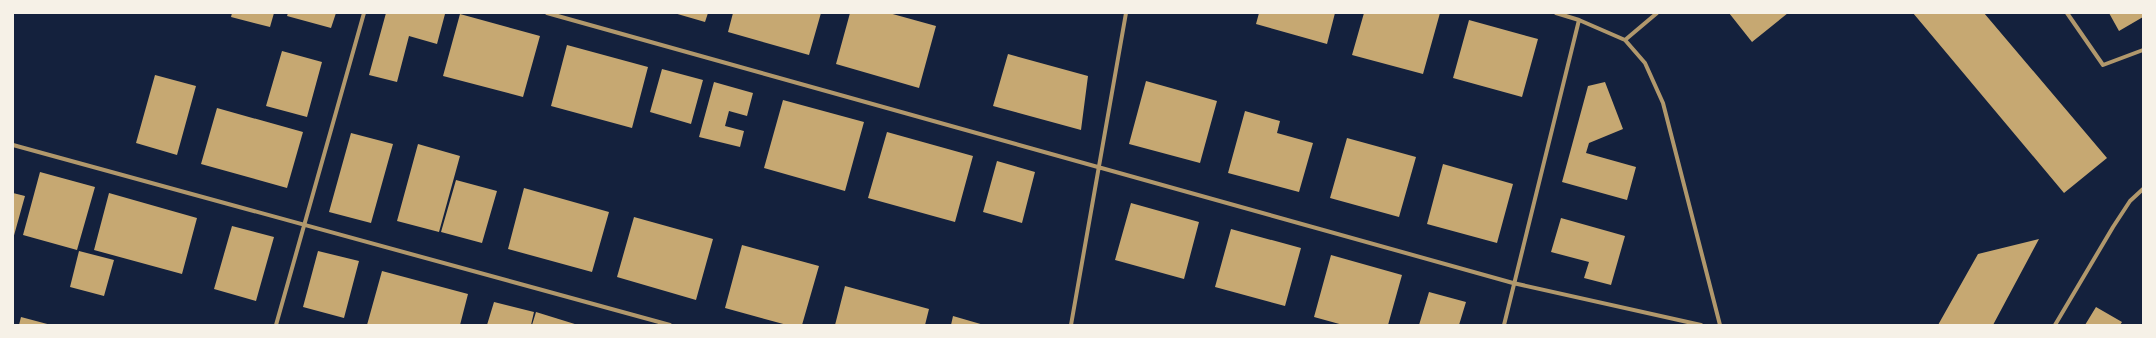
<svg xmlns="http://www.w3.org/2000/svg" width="2156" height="338" font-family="'Libre Baskerville',serif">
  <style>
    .building { fill: #c6a872 }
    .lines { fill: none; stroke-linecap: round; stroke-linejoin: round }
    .minor { stroke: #b1986c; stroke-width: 4 }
  </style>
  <rect width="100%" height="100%" fill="#14213d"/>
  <!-- building -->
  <path class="building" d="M232,13H274L270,27L231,17Z
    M288,13H336L331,28L287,16Z
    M386,13L445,14L437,44L409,36L397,82L369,75Z
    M674,13H708L705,22Z
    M733,13H821L809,55L728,32Z
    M850,13H889L936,26L919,88L836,64Z
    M1259,13H1335L1327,44L1256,24Z
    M1364,13H1440L1423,74L1352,55Z
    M1729,13H1788L1752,42Z
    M1913,13H1984L2107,158L2064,193Z
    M2109,13H2143V17L2119,31Z
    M460,14L540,36L523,97L443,76Z
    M1469,20L1538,39L1522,97L1453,78Z
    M567,45L648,67L632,128L551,106Z
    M282,51L322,62L307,117L266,106Z
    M1008,54L1088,76L1081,130L993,106Z
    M662,69L703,80L691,124L650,112Z
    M155,75L196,86L177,155L136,143Z
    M1146,81L1217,101L1200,163L1129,144Z
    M714,82L753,93L747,116L729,111L725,126L744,131L740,147L699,137Z
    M1605,82L1623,129L1589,143L1586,153L1636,167L1627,200L1562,182L1588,86Z
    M783,100L864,122L845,191L764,168Z
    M217,108L303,132L287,188L201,164Z
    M1245,111L1280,121L1277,133L1313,143L1299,192L1228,173Z
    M887,132L973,156L955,222L868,198Z
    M351,133L393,144L371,223L329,212Z
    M1347,138L1416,157L1399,217L1330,198Z
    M418,144L460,156L439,232L397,221Z
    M997,161L1035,172L1022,223L983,212Z
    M1443,164L1513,184L1497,243L1427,224Z
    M40,172L95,187L77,250L23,235Z
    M456,180L497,191L482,243L441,232Z
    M524,188L609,212L592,272L508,249Z
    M13,193L25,196L13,239Z
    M109,193L197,218L182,274L94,250Z
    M1131,203L1199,222L1184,279L1115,260Z
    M634,217L713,239L696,300L617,277Z
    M1561,218L1625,236L1611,285L1584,278L1589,262L1551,252Z
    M232,226L274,237L256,301L214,289Z
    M1231,229L1301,248L1285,306L1215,287Z
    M2039,239L1993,325H1938L1978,254Z
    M742,245L819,266L802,325H787L725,308Z
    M79,251L114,260L104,296L70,287Z
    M318,251L359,261L344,318L303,307Z
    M1331,255L1402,275L1388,325H1343L1314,317Z
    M382,271L468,294L460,325H367Z
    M845,286L929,309L925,325H835Z
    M1429,292L1466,302L1459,325H1419Z
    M494,302L534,312L531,325H487Z
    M2096,307L2122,322L2120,325H2085Z
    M536,312L578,325H532Z
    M953,316L984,325H951Z
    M21,317L51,325H19Z"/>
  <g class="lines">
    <!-- minor -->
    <path class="minor" d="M547,13L1513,283L1701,325
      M1556,13L1579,20L1625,40L1645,63L1663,103L1720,325
      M2067,13L2103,65L2143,50
      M1625,40L1657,13
      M13,145L670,325
      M276,325L364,13
      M1071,325L1126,13
      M1504,325L1579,20
      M2055,325L2113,227L2130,201L2143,189"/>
  </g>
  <!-- border -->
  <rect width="2156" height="338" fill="none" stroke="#f6f1e7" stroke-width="28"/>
</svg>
